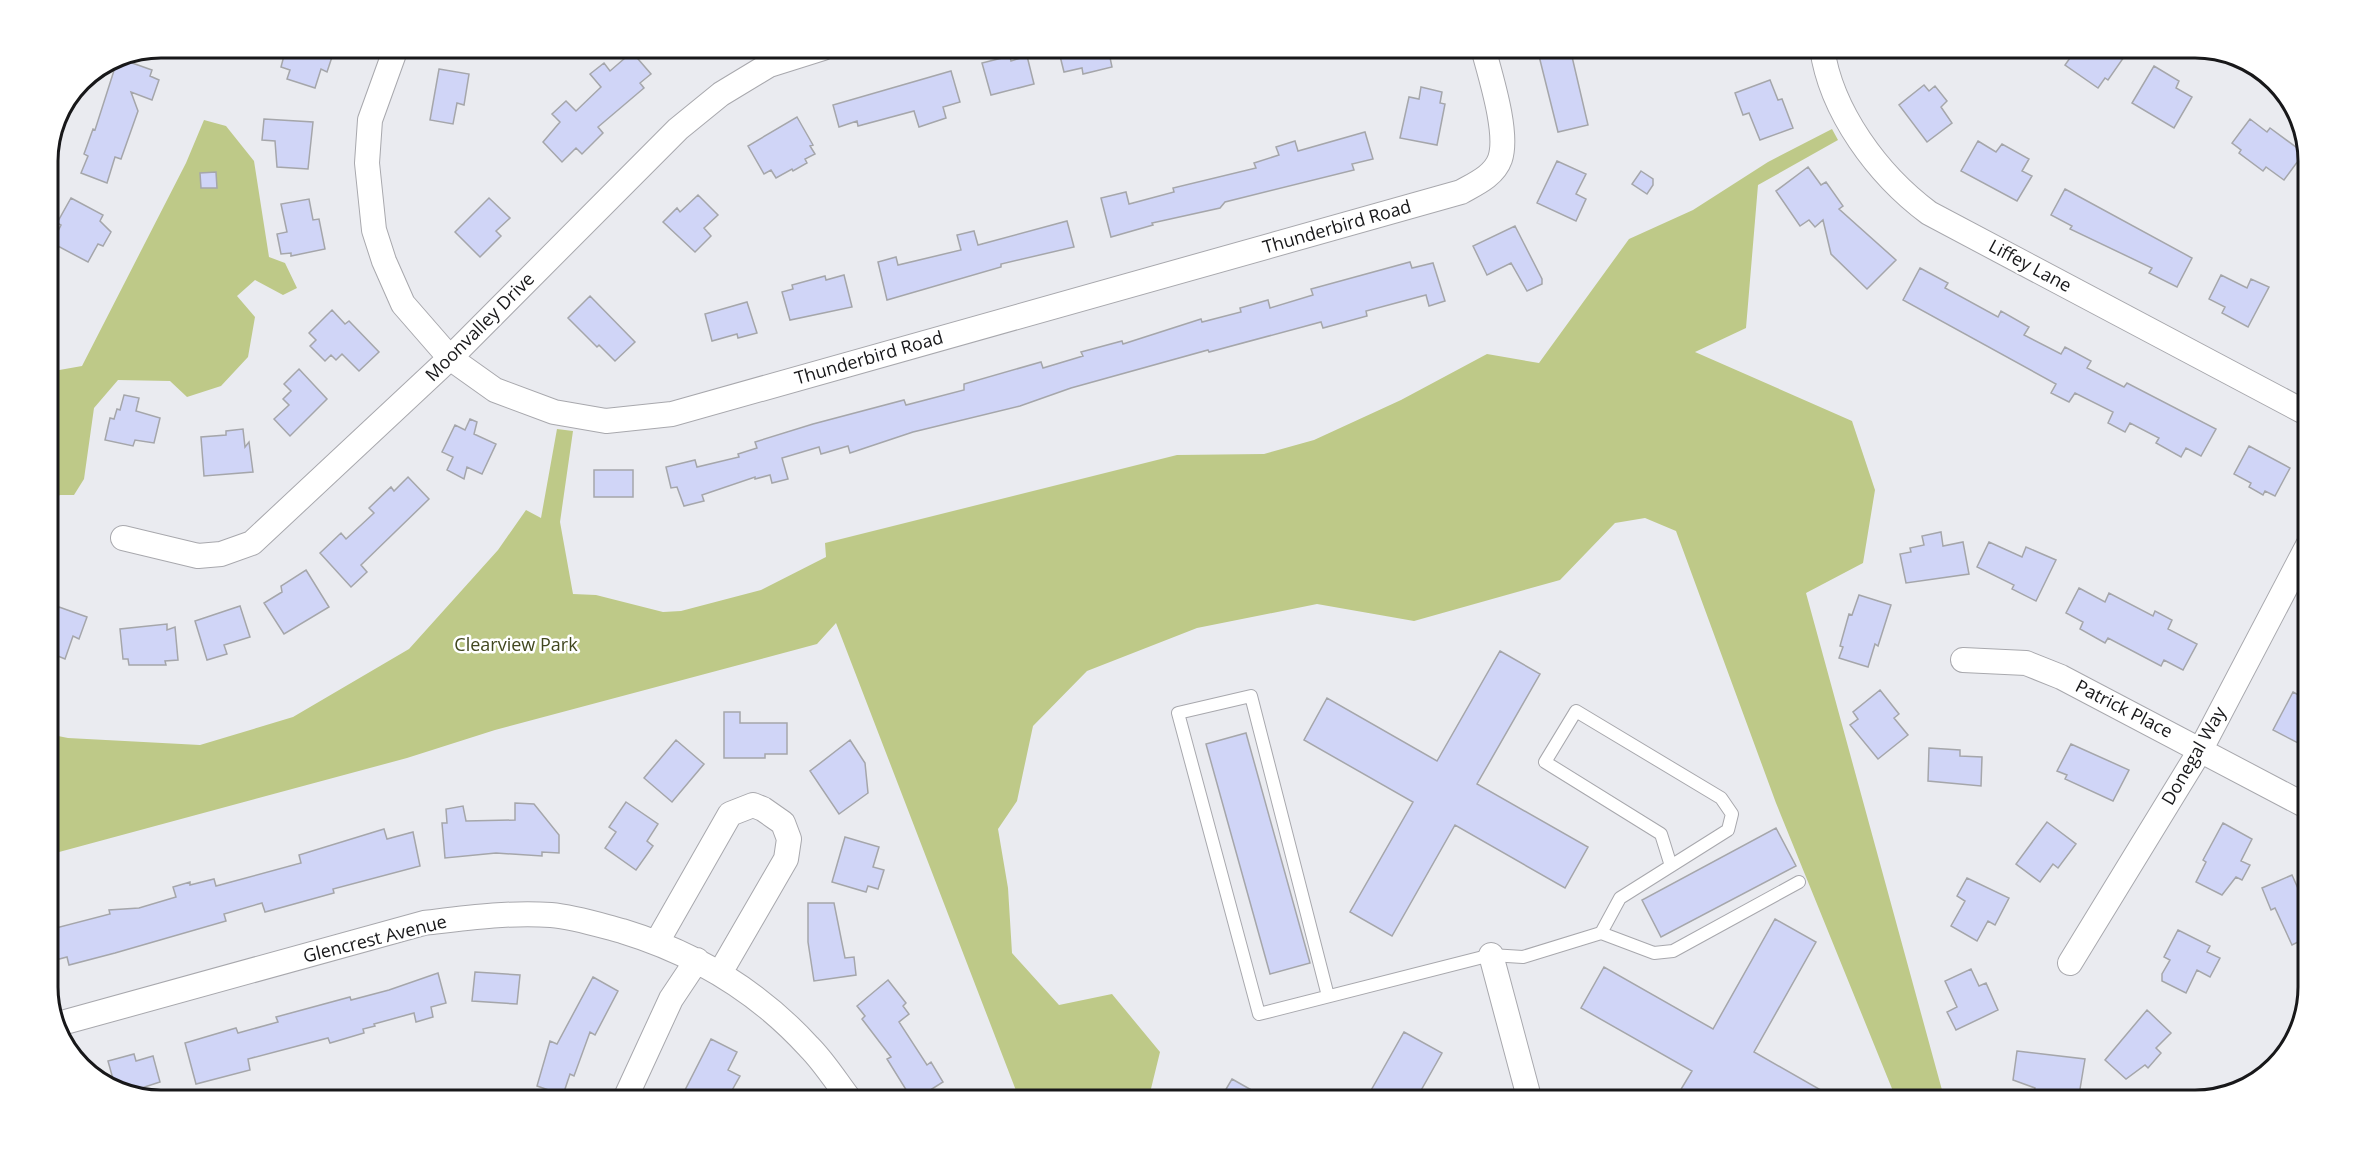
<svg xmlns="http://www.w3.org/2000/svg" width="2356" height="1149" font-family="'Open Sans',sans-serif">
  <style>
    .green { fill: #bec988 }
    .building { fill: #d0d5f7; stroke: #a5a6aa; stroke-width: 1.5 }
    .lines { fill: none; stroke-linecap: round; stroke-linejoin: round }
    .service-casing { stroke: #a8a8ad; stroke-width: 14 }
    .minor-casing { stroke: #a8a8ad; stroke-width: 26 }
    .service { stroke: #fff; stroke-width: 12 }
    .minor { stroke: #fff; stroke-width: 24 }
    .labels { text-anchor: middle; stroke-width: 5; stroke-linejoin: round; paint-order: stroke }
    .street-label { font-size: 18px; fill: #18181a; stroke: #fff }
    .park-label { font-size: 18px; fill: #41471f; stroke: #fff }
    .rim { fill: none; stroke: #18181a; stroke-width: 3 }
  </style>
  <rect width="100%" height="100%" fill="#eaebf0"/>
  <!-- green -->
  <path class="green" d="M204,120L226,126L254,161L269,257L285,263L297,288L283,295L255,280L237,296L255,317L248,357L221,386L187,397L170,381L118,380L94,408L84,479L74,495H60L48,504V372L82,366L186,163Z
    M1832,129L1838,140L1758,185L1746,328L1695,352L1852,421L1875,490L1863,563L1806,593L1945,1101H1897L1776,803L1676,531L1645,518L1615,523L1560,580L1414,621L1317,604L1197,628L1087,671L1033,726L1017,801L998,829L1008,888L1012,953L1059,1005L1112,994L1160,1052L1148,1101H1020L836,623L817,644L495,730L407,758L48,855V734L68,738L200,745L293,717L409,649L498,550L526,510L541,518L557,429L573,431L560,522L573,594L596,595L663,612L681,611L761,590L826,557L825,543L1177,455L1264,454L1314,440L1401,400L1487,354L1539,363L1629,239L1693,210L1768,162Z"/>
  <!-- building -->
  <path class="building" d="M286,48H335L327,72L321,69L315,88L287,79L290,70L281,67Z
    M1058,48H1108L1112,67L1083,74L1082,68L1064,72Z
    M1537,48H1570L1588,125L1558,132Z
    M2077,48H2111L2124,57L2108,80L2105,78L2098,88L2065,65Z
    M632,52L651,74L640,83L644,88L598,127L603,133L582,154L576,148L562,162L543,142L560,122L552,114L566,101L576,111L601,87L590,74L604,63L610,71Z
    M1010,56L1011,61L1027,56L1034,84L991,95L982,63Z
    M118,58L152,70L150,76L159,80L152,100L131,92L138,111L121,159L115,157L107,183L81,173L88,156L84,154L93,129L95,130Z
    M2154,66L2179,81L2176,88L2192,97L2174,128L2132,103Z
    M439,69L469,74L464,105L457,103L453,124L430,120Z
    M951,71L960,102L943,107L946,118L919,127L914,111L858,126L857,121L839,127L833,105Z
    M1770,80L1778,100L1782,99L1793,128L1760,140L1749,113L1743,115L1735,93Z
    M1924,85L1929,91L1935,86L1947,101L1941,107L1952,123L1927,142L1899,105Z
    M1421,87L1442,92L1440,103L1445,104L1437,145L1400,138L1409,97L1419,99Z
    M797,117L813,145L810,146L815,154L805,159L807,163L793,171L792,169L776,178L771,170L764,174L748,146Z
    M264,119L313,122L308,169L277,167L275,141L262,140Z
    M2250,119L2267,132L2270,128L2304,153L2284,180L2266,167L2263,171L2239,153L2241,150L2232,143Z
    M1365,132L1373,159L1352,164L1354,170L1225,202L1220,208L1152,223L1153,225L1111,237L1101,198L1126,192L1129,204L1174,192L1173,188L1256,168L1254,163L1279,155L1276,147L1295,141L1298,151Z
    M1978,141L1996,152L2002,144L2029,159L2022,171L2032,176L2017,201L1961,171Z
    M1557,161L1586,174L1576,194L1586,199L1576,221L1537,203Z
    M1808,167L1821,185L1826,182L1843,206L1839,209L1896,260L1867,289L1831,254L1823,220L1815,227L1809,220L1800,226L1776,191Z
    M1641,171L1653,179V185L1647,194L1632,184Z
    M216,172L217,188H201L200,173Z
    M2065,189L2192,258L2177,287L2149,273L2152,268L2070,229L2072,226L2051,215Z
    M698,195L718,215L704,228L711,236L695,252L663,222L677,208L680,212Z
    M71,198L103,215L100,221L111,232L103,246L98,244L88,262L52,243L61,225L57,223Z
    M489,198L510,218L496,231L501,236L480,257L455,232Z
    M309,199L313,220L319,219L325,249L291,256V253L281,254L277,234L287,232L281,204Z
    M1067,221L1074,247L1001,264V267L887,300L878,262L896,257L898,265L961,250L957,235L974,231L978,245Z
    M1515,226L1542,279V284L1527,291L1511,263L1487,275L1473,246Z
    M1410,262L1412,268L1433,263L1445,301L1429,306L1426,295L1366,311L1367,316L1323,328L1321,322L1209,352L1208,350L1071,388L1020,406L913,432L850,453L848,446L821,454L819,447L782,458L788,479L772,483L770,475L755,479V477L702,495L704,501L684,506L677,487L671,488L666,467L695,460L697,467L739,457L738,454L757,448L755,442L813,424L904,400L906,405L964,390V384L1041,362L1043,368L1083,356L1081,352L1122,341L1123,344L1201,319L1202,322L1241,312L1240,308L1268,300L1270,308L1313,295L1311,289Z
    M1920,268L1948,283L1945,288L1998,317L2001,311L2029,327L2024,335L2061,354L2065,347L2091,361L2087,368L2124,387L2127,383L2216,429L2201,456L2186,448L2181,457L2156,443L2159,438L2130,423L2125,432L2108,423L2113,412L2075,393L2069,402L2051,393L2056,384L1903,300Z
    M844,275L852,307L790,320L782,292L793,289L792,285L825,276L826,280Z
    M2221,275L2247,288L2251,279L2269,287L2248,327L2222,313L2225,307L2209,299Z
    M590,296L635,342L615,361L599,345L597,347L568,318Z
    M747,302L757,333L738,338L737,334L712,341L705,314Z
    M332,310L345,324L349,321L379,352L359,371L342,354L336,360L331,355L325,361L310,346L316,340L309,333Z
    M299,369L327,399L290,436L274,419L289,405L283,399L291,391L284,384Z
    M124,395L139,398L136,411L160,418L154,443L135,440L133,446L105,440L110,418L114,419L117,409L120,410Z
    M470,419L477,422L474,434L496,444L482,474L467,467L464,479L447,470L453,457L442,452L455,425L465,430Z
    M243,429L245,447L249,442L253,472L204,476L201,437L226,435V431Z
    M2249,446L2290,468L2275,496L2265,491L2263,495L2249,487L2251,483L2234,474Z
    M594,470H633V497H594Z
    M408,477L429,499L361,565L367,572L351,587L320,553L341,533L346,539L374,513L369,508L391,487L394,491Z
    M1941,532L1943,546L1963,542L1969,574L1906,583L1900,554L1911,552L1910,548L1924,545L1922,536Z
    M1989,542L2022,557L2026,547L2056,560L2036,601L2012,589L2014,585L1977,567Z
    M306,570L329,607L284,634L264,603L282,592L281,586Z
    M2079,588L2105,602L2109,593L2153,616L2155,611L2172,620L2168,629L2197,644L2183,670L2164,660L2161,666L2108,638L2105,643L2080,629L2083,622L2066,613Z
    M1859,595L1891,605L1878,646L1875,644L1868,667L1839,658L1843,647L1840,646L1849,614L1852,615Z
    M240,606L250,637L224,645L227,654L207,660L195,621Z
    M59,607L87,617L79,639L73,636L65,659L48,652V611L56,614Z
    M167,624V630L175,627L178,660L165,661L166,665H129L128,659H123L120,629Z
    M1500,651L1540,674L1477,784L1588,847L1565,888L1455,825L1392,936L1350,912L1413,802L1304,740L1327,698L1437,761Z
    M1880,690L1899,714L1894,718L1908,735L1878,759L1850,725L1858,719L1853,712Z
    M2293,692L2308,700V741L2302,738L2300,744L2273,730Z
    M724,712H740V723H787V754H765V758H724Z
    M1246,733L1310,963L1270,974L1206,744Z
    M676,740L704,764L672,802L644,778Z
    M850,740L865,763L868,793L839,814L810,771Z
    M2071,744L2129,770L2113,801L2065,779L2067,775L2057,771Z
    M1929,748L1960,750V756L1982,757L1981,786L1928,781Z
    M626,802L658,824L647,841L653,846L636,870L605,848L616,832L609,827Z
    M515,803L534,804L559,835V853L542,852V856L496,853L445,858L442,823H447L446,809L463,806L466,821L515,820Z
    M2047,822L2076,844L2058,868L2053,864L2040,882L2016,864Z
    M2223,823L2252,839L2241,861L2250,865L2242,880L2236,877L2222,895L2196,882L2206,862L2203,860Z
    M1776,828L1796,866L1661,937L1642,900Z
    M384,829L387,839L413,832L420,866L333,889L334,893L265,912L262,903L224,914L226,921L115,953L69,965L67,957L48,962V930L110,914L109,910L139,908L176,897L173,887L190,882V885L214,879L216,886L301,863L299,855Z
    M845,837L879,847L873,867L884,870L878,889L868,886L866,892L832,882Z
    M2292,875L2301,895L2308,892V937L2292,945L2275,908L2271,910L2262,888Z
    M1967,878L2009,898L1995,925L1988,921L1977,941L1951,926L1965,901L1957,896Z
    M808,903H834L845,958L854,957L856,975L814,981L808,942Z
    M1775,919L1816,942L1754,1052L1840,1101H1742L1731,1095L1727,1101H1674L1692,1071L1581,1008L1604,967L1713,1029Z
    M2178,930L2210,946L2207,952L2220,958L2210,977L2197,970L2186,993L2162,981V974L2170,960L2164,957Z
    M1971,969L1979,986L1986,983L1998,1010L1956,1030L1947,1012L1957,1007L1945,981Z
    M475,972L520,975L517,1004L472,1001Z
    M438,973L446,1003L431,1007L433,1017L416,1022L414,1013L374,1024L375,1026L363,1029L364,1033L330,1043L328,1038L248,1059L250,1070L196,1084L185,1043L236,1028L238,1033L278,1022L276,1017L350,997L351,1000L389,990Z
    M593,977L618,991L595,1035L590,1032L574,1076L570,1074L563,1095L537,1086L550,1041L557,1044Z
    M888,980L906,1003L903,1006L909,1014L899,1022L927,1065L931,1062L943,1082L913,1101L887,1059L891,1057L862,1019L865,1016L857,1006Z
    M2147,1010L2171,1033L2156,1048L2161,1053L2148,1068L2145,1065L2126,1079L2105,1060Z
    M1404,1032L1442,1053L1415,1101H1365Z
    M711,1039L737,1052L728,1070L740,1076L726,1101H692L682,1096Z
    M2017,1051L2085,1059L2078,1101H2054V1098L2033,1095L2035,1088L2013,1080Z
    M134,1054L136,1061L153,1056L160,1082L126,1093L116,1090L108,1061Z
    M1232,1079L1271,1101H1219Z"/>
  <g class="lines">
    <defs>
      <path id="service" d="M1601,933L1654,953L1673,951L1799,882
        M1328,996L1251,696L1178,713L1259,1014L1491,955L1523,957L1601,933L1620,898L1728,830L1732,814L1721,798L1576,711L1545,762L1661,834L1671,866"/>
      <path id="minor" d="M396,48L370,120L367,163L374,230L384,261L403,304L450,358L495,390L554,412L606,421L672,414L1461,192C1475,184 1494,176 1500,159C1509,133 1490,75 1483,48
        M1822,48C1831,112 1878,175 1929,213L2308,414
        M123,538L198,556L221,554L252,543L450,358L678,129L721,94L769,65L823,48
        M1963,660L2026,663L2061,677L2308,807
        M657,942L730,814L753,805L763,809L783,823L789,839L786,859L720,973
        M1491,955L1530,1101
        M2070,963L2201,749L2308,545
        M58,1024L424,923C466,918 509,912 551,915C575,917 599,925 622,931C694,953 758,991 809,1047C825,1063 837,1083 851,1101
        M624,1101L671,999L697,960"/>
    </defs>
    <!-- service casing -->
    <use href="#service" class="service-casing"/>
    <!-- minor casing -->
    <use href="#minor" class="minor-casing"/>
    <!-- service -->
    <use href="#service" class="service"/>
    <!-- minor -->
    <use href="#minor" class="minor"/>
  </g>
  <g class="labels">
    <!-- street labels -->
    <g class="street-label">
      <text transform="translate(1337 227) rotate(-16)" y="6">Thunderbird Road</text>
      <text transform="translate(2030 266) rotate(28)" y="6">Liffey Lane</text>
      <text transform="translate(480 327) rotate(-45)" y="6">Moonvalley Drive</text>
      <text transform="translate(869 358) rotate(-16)" y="6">Thunderbird Road</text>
      <text transform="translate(2124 709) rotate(27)" y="6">Patrick Place</text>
      <text transform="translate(2194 756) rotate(-60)" y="6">Donegal Way</text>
      <text transform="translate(375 939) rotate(-14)" y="6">Glencrest Avenue</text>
    </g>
    <!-- park labels -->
    <g class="park-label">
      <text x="516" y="651">Clearview Park</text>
    </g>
  </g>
  <!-- crop -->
  <path d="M0 0H2356V1149H0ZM161 58H2195A103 103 0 0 1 2298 161V987A103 103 0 0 1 2195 1090H161A103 103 0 0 1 58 987V161A103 103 0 0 1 161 58Z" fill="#fff" fill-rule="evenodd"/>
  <path class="rim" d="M161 58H2195A103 103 0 0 1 2298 161V987A103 103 0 0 1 2195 1090H161A103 103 0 0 1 58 987V161A103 103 0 0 1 161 58Z"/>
</svg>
